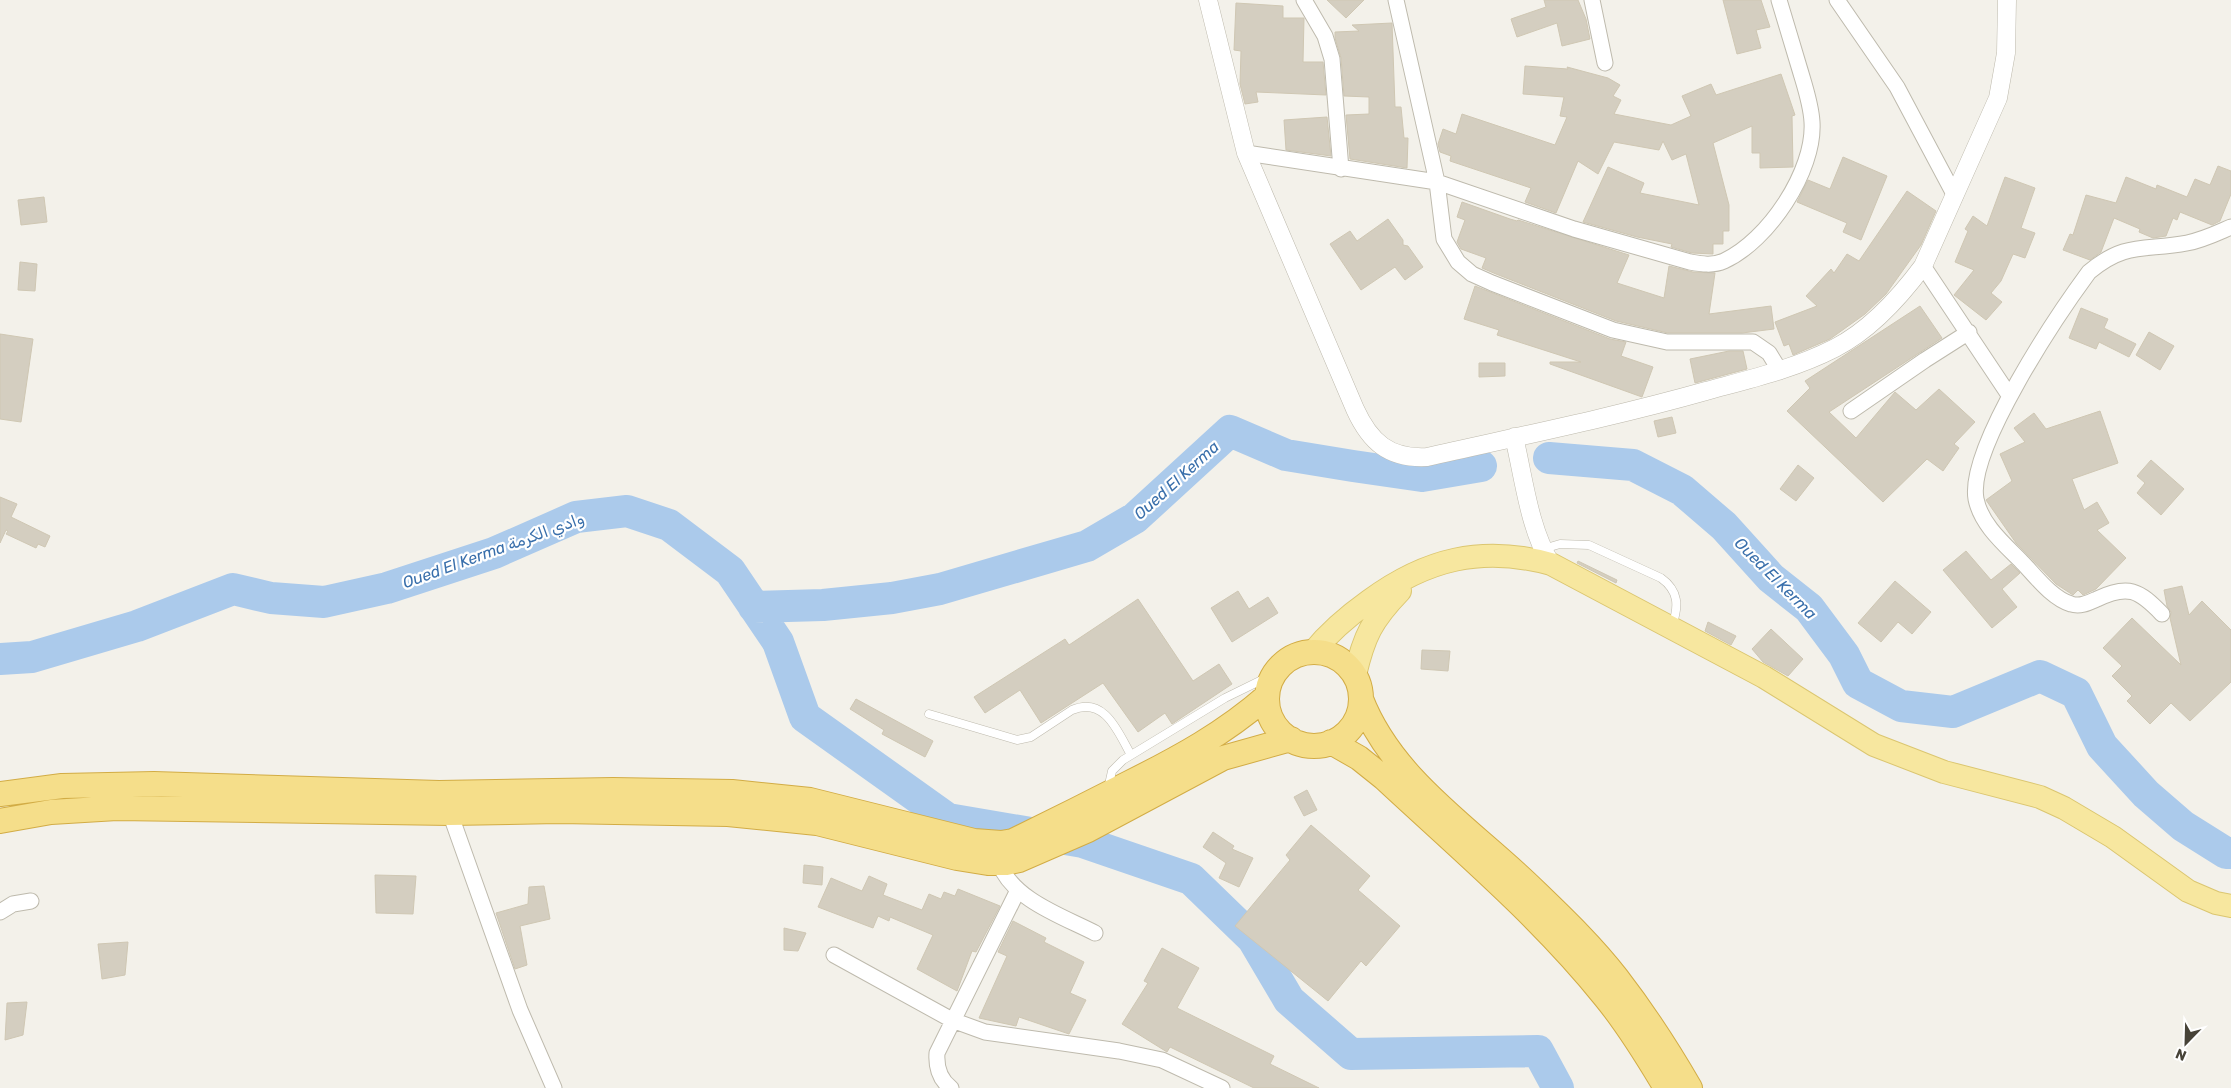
<svg xmlns="http://www.w3.org/2000/svg" width="2231" height="1088" font-family="Rubik,Vazirmatn,sans-serif">
  <style>
    .lines { fill: none; stroke-linecap: round; stroke-linejoin: round }
    .river { stroke: #abcaeb; stroke-width: 32 }
    .building { fill: #d4cec0; stroke: #cfc7b3 }
    .service-casing { stroke: #bebaad; stroke-width: 9 }
    .minor-casing { stroke: #bebaad; stroke-width: 17 }
    .tertiary-casing { stroke: #bebaad; stroke-width: 19 }
    .primary-casing { stroke: #dbc670; stroke-width: 24 }
    .trunk-casing { stroke: #d2ac45; stroke-width: 26 }
    .service { stroke: #fff; stroke-width: 8 }
    .minor { stroke: #fff; stroke-width: 15 }
    .tertiary { stroke: #fff; stroke-width: 18 }
    .primary { stroke: #f7e79f; stroke-width: 22 }
    .trunk { stroke: #f5de8a; stroke-width: 24 }
    .labels { text-anchor: middle; stroke-width: 4.5; stroke-linejoin: round; paint-order: stroke }
    .water-label { font-size: 16px; font-style: italic; fill: #396fab; stroke: #fff }
  </style>
  <rect width="100%" height="100%" fill="#f3f1ea"/>
  <g class="lines">
    <!-- river -->
    <path class="river" d="M1549,458L1633,465L1682,490L1724,526L1771,578L1809,608L1844,655L1858,683L1901,706L1953,712L2040,676L2076,693L2102,746L2146,794L2183,826L2226,853H2231
      M754,607L823,605L892,598L940,589L1087,546L1135,518L1230,431L1286,455L1353,466L1422,476L1481,466
      M0,659L32,657L137,626L233,589L271,598L324,602L387,588L494,553L576,517L627,511L669,525L730,571L778,642L805,717L948,819L1083,842L1191,879L1253,939L1289,1000L1351,1054L1538,1051L1558,1088"/>
  </g>
  <!-- building -->
  <path class="building" d="M1327,0H1364L1346,18Z
    M1544,0H1578L1586,19L1590,39L1562,46L1557,23L1517,37L1511,19L1546,7Z
    M1723,0H1761L1770,27L1756,30L1761,48L1737,54Z
    M1236,3L1283,6V18H1304L1303,62H1323L1326,95L1256,92L1258,102L1245,104L1240,84L1241,51L1234,50Z
    M1392,23L1395,107H1401L1404,138H1408L1407,168L1350,159L1346,115L1369,114V97L1344,96L1341,58L1335,38V32L1359,31L1352,25Z
    M1525,66L1568,69L1567,67L1608,78L1620,85L1613,96L1621,100L1614,114L1671,125L1691,116L1682,96L1711,84L1716,95L1781,74L1795,115L1792,116L1793,167L1760,168V153H1752V126L1713,143L1729,205V231H1723V244H1713V254L1692,253L1671,247L1672,244L1637,237L1583,222L1608,167L1644,183L1640,193L1699,205L1686,154L1672,160L1663,141L1659,150L1614,142L1598,174L1578,161L1556,213L1525,202L1531,188L1450,161L1451,156L1440,152L1438,144L1443,129L1456,134L1462,114L1555,145L1567,117L1560,116L1564,97L1523,94Z
    M1327,117L1331,156L1286,150L1284,120Z
    M1843,157L1887,176L1861,240L1843,232L1847,223L1797,202L1808,180L1830,189Z
    M2218,166L2231,171V194L2220,221L2212,225L2180,212L2177,220L2173,218L2166,236L2153,238L2139,232L2140,229L2114,218L2101,252L2090,260L2063,250L2070,234L2073,235L2086,195L2116,203L2126,177L2156,189L2157,185L2187,197L2195,179L2210,185Z
    M2005,177L2035,188L2021,228L2035,233L2025,258L2013,254L2001,281L1991,293L2002,302L1986,320L1954,295L1974,270L1955,262L1968,231L1965,229L1973,216L1987,226Z
    M1907,191L1936,211L1921,245L1886,294L1865,314L1830,339L1793,355L1789,344L1784,346L1775,322L1817,306L1806,296L1831,269L1834,273L1847,254L1859,261Z
    M44,197L47,222L21,225L18,200Z
    M1462,202L1510,219L1517,221L1518,220L1629,255L1617,283L1664,298L1669,266L1693,272L1715,273L1709,314L1771,306L1774,329L1742,333H1668L1616,321L1496,274L1482,268L1486,258L1461,249L1457,242L1465,220L1457,217Z
    M1388,219L1403,240V245L1408,246L1423,267L1405,280L1395,267L1361,290L1330,244L1350,231L1357,241Z
    M20,262L37,264L35,291L18,290Z
    M1475,286L1610,339L1626,342L1621,356L1653,367L1642,397L1550,364V362H1581L1497,335L1499,330L1464,319Z
    M1920,306L1942,338L1829,412L1856,438L1895,392L1916,410L1939,389L1975,422L1954,444L1959,448L1943,471L1927,459L1883,502L1787,411L1810,388L1805,381Z
    M2081,308L2108,319L2104,328L2136,344L2129,357L2099,342L2096,349L2069,338Z
    M2149,332L2174,346L2160,370L2136,355Z
    M0,334L33,339L21,422L0,419Z
    M1729,351H1743L1747,369L1695,383L1690,359Z
    M1479,363H1505V376L1479,377Z
    M2100,411L2118,463L2072,479L2084,510L2097,502L2109,523L2097,530L2126,558L2096,589L2083,595L2078,590L2073,595L2056,584L2016,543L1986,500L2012,481L2000,454L2025,442L2014,428L2034,413L2046,429Z
    M1672,417L1676,433L1658,437L1654,421Z
    M2151,460L2184,489L2161,515L2137,493L2145,483L2137,476Z
    M1798,465L1814,478L1796,501L1780,489Z
    M0,497L17,504L11,517L50,536L45,547L38,544L36,548L6,534L8,531L6,530L0,543Z
    M1966,551L1991,580L2011,564L2020,573L2002,589L2017,607L1992,628L1943,570Z
    M1578,561L1617,580L1616,583L1577,563Z
    M1895,581L1931,612L1912,634L1898,622L1881,642L1858,623Z
    M2182,586L2189,615L2202,601L2231,630V682L2190,721L2171,703L2150,724L2127,701L2132,696L2112,676L2122,666L2103,648L2132,618L2181,665L2170,618L2171,612L2167,606L2164,590Z
    M1238,591L1249,609L1268,597L1278,613L1232,642L1211,608Z
    M1138,599L1193,681L1219,664L1232,684L1172,724L1165,713L1138,732L1103,683L1041,723L1020,690L985,713L974,697L1065,639L1069,645Z
    M1708,622L1736,636L1731,645L1705,631Z
    M1771,629L1803,659L1788,676L1763,662L1752,649Z
    M1422,650L1450,651L1448,671L1421,669Z
    M856,699L933,741L925,757L882,734L884,730L850,709Z
    M1307,790L1317,810L1304,816L1294,797Z
    M1311,825L1370,876L1358,890L1400,926L1366,966L1361,961L1328,1001L1235,926L1290,860L1286,855Z
    M1213,832L1234,846L1232,849L1253,858L1239,887L1219,878L1226,863L1203,847Z
    M804,865L823,867L822,885L803,883Z
    M375,875L416,876L413,914L376,913Z
    M869,876L887,884L883,895L922,910L929,894L941,899L944,892L955,896L958,889L1000,906L976,952L972,951L957,991L917,969L933,935L890,917L889,921L878,916L873,928L818,907L831,878L862,891Z
    M544,886L550,919L520,926L527,965L515,969L496,913L528,904L529,887Z
    M1013,921L1046,938L1044,942L1084,962L1070,993L1086,1000L1069,1034L1019,1017L1016,1026L979,1018L1007,956L998,952Z
    M784,928L806,933L798,951L784,950Z
    M128,942L125,975L102,979L98,944Z
    M1162,948L1199,968L1177,1008L1274,1056L1270,1064L1319,1088H1254L1170,1047L1167,1052L1122,1024L1148,983L1144,981Z
    M27,1002L23,1035L5,1040L7,1003Z"/>
  <g class="lines">
    <defs>
      <path id="service" d="M1543,549L1560,544L1589,545L1661,578C1679,591 1679,606 1672,626
        M929,714L1017,740L1031,737L1072,710C1105,696 1118,732 1131,755
        M1108,789L1112,771L1123,760L1225,698L1274,674"/>
      <path id="minor" d="M1304,0L1325,36L1332,59L1341,169
        M1396,0L1437,182L1444,239L1458,262L1472,274L1492,283L1613,330L1667,342H1753L1769,353L1780,371
        M1592,0L1605,63
        M1837,0L1897,87L1955,196
        M1246,153L1437,182L1574,229L1690,262C1701,264 1713,266 1724,261C1768,241 1815,171 1812,122C1811,104 1805,87 1800,70C1793,47 1786,23 1779,0
        M1923,266L2009,395
        M1851,411L1925,360L1969,332
        M2162,614C2139,590 2128,584 2097,599C2088,603 2080,607 2071,604C2051,598 2034,574 2020,560C2003,543 1981,524 1976,499C1967,449 2058,314 2089,272C2126,241 2145,251 2187,243C2203,240 2217,233 2231,227
        M450,813L520,1010L554,1088
        M999,863C1013,900 1062,916 1095,933
        M0,912L13,904L31,901
        M834,955L952,1020L985,1032L1119,1051L1162,1060L1222,1088
        M951,1088C939,1079 936,1067 937,1053L1018,890"/>
      <path id="tertiary" d="M1208,0L1246,153L1355,409C1370,442 1389,459 1427,457C1520,436 1614,417 1706,391C1750,379 1794,369 1835,348C1870,330 1900,297 1923,266L1998,98L2006,53L2007,0
        M1514,437C1524,479 1529,528 1551,564"/>
      <path id="primary" d="M1313,652C1330,631 1348,616 1369,601C1426,559 1482,545 1551,564L1764,677L1874,745L1944,772L2040,797L2064,808L2113,837L2188,891L2216,903L2231,906
        M1355,675C1364,636 1372,620 1400,591"/>
      <path id="trunk" d="M1267 699a47 47 0 1 1 94 0a47 47 0 1 1-94 0Z
        M1361,699C1393,782 1476,832 1537,893C1565,920 1593,947 1617,978C1644,1013 1668,1050 1690,1088
        M1331,742L1359,758L1384,778C1459,848 1540,916 1605,997C1628,1025 1647,1056 1666,1088
        M0,794L62,786L154,784L439,793L613,790L732,792L810,800L974,841L1001,843L1013,841C1052,822 1090,803 1129,783C1179,758 1225,733 1267,696
        M0,821L51,812L117,808L450,813L559,811L728,814L817,823L957,858L988,863H1006L1019,860L1088,830L1223,758L1291,739"/>
    </defs>
    <!-- service casing -->
    <use href="#service" class="service-casing"/>
    <!-- minor casing -->
    <use href="#minor" class="minor-casing"/>
    <!-- tertiary casing -->
    <use href="#tertiary" class="tertiary-casing"/>
    <!-- primary casing -->
    <use href="#primary" class="primary-casing"/>
    <!-- trunk casing -->
    <use href="#trunk" class="trunk-casing"/>
    <!-- service -->
    <use href="#service" class="service"/>
    <!-- minor -->
    <use href="#minor" class="minor"/>
    <!-- tertiary -->
    <use href="#tertiary" class="tertiary"/>
    <!-- primary -->
    <use href="#primary" class="primary"/>
    <!-- trunk -->
    <use href="#trunk" class="trunk"/>
  </g>
  <g class="labels">
    <!-- water labels -->
    <g class="water-label">
      <text transform="translate(1176 480) rotate(-42)" y="6">Oued El Kerma</text>
      <text transform="translate(493 550) rotate(-20)" y="6">Oued El Kerma وادي الكرمة</text>
      <text transform="translate(1776 578) rotate(45)" y="6">Oued El Kerma</text>
    </g>
  </g>
  <!-- north arrow -->
  <g transform="translate(2186 1043) rotate(203)" stroke="#ffffff" stroke-width="4" paint-order="stroke">
  <path d="M0-4L9 19L0 12L-9 19Z" fill="#474338"/>
  <text y="-8" font-size="14" font-weight="bold" text-anchor="middle" fill="#474338">N</text>
  </g>
</svg>
